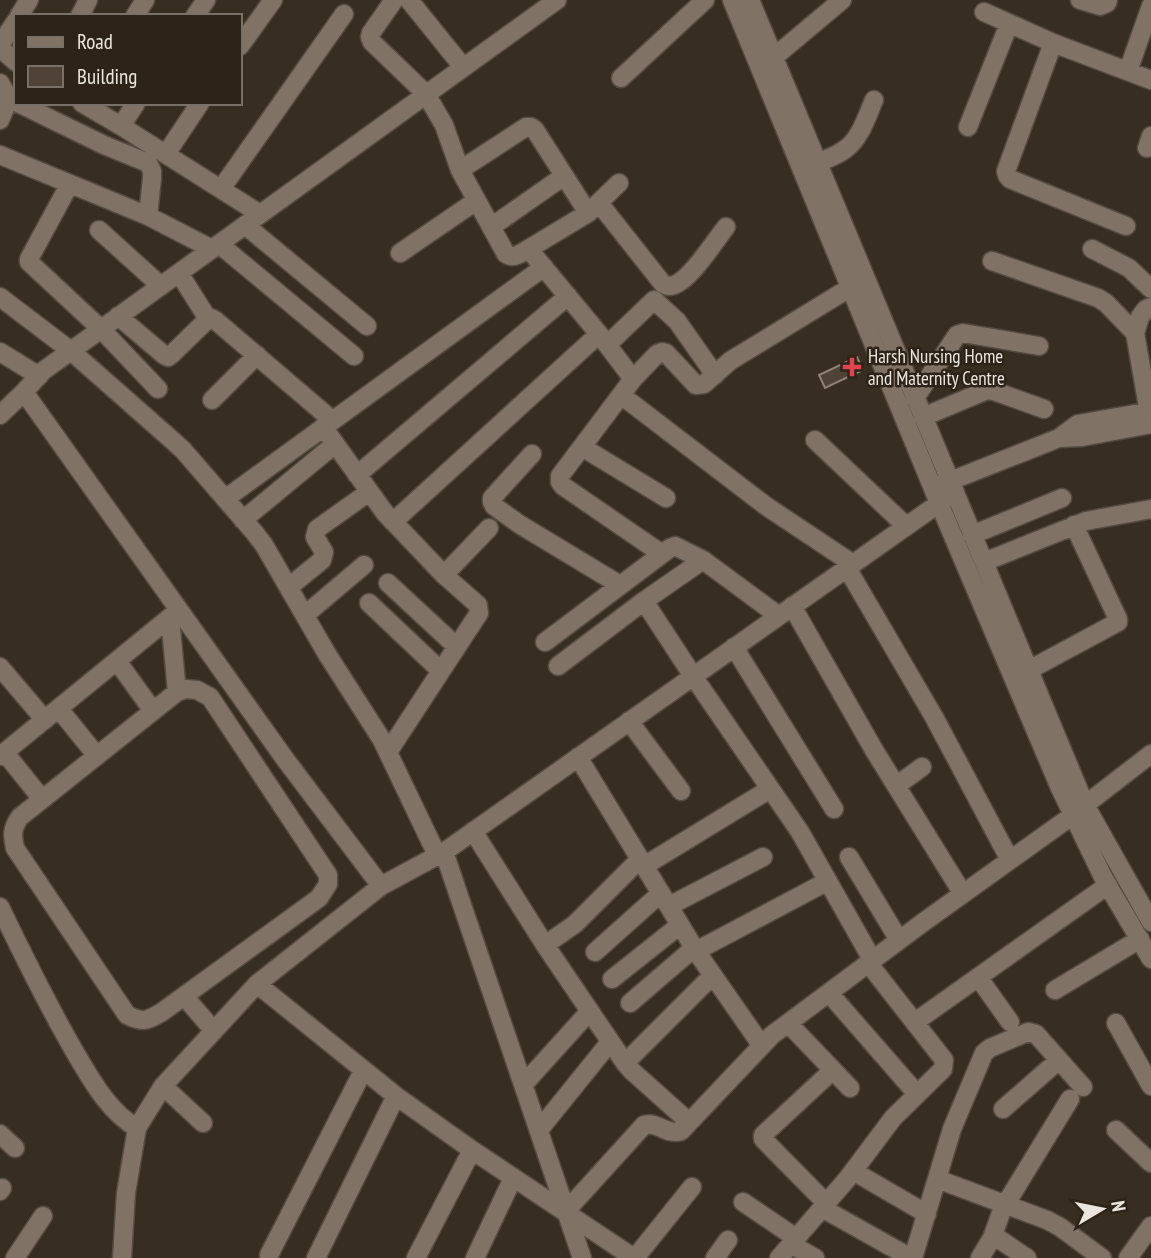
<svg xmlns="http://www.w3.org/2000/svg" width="1151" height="1258" font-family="'PT Sans Narrow',sans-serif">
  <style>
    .building { fill: #4e4336; stroke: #8f8275; stroke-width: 2 }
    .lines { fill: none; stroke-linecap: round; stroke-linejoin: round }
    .minor-casing { stroke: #544b41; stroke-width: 21 }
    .minor { stroke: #807366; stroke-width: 18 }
    .health-dot { fill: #e0444e; stroke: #2d2318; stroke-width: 2.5 }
    .labels { text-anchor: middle; stroke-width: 5; stroke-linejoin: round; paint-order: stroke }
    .poi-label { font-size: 19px; fill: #ece5de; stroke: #2d2318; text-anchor: start }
  </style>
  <rect width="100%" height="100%" fill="#382d21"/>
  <!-- building -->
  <path class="building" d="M857,357L863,370L825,388L819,375Z"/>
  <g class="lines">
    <defs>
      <path id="minor" d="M394,0L371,33L370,37L372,42L426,94L444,125L460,170L506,254C513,259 519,254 525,251L531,252L599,334L633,379
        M409,0L463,67
        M732,0L939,503L1060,788L1103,877L1151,959
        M750,0L1085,805L1151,922
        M1080,0L1100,6L1107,3L1108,0
        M984,12L1053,43L1151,80
        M19,16L29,0
        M80,16L88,0
        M135,16L145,0
        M195,16L206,0
        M1053,43L1006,171L1007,175L1010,179L1126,226
        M0,45L16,21
        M240,46L273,0
        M0,48L16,62
        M767,63L842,0
        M1128,71L1151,6
        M621,78L705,0
        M0,83L9,99L16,102
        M18,103L104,145L148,163L152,171V178L148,216
        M82,103L121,126L260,214
        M0,120L9,99
        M121,126L136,103
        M968,127L1009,24
        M1147,148L1151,136
        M166,154L200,103
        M0,155L148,216L212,249
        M818,163C826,159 836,156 844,150C860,140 867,116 874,100
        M460,170L526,127H531L535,130L588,213
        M67,189L29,259V262L101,329L158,389
        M221,189L344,14
        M599,203L663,284C668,286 668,287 674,285C691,279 714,242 726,227
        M245,225L367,326
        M491,227L564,176
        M99,230L161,286
        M219,244L354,356
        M1092,249L1129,268L1151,289
        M525,251L588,213L619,183
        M400,253L476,201
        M992,261L1098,298L1106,303L1135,333
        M179,273L208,319
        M0,297L71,351L172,440L183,450L254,532L264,545L327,654L382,740L437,855
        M118,316L164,355L168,357L172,354L206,321L211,318L215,320L332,420
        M607,345L654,300L677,321L715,375
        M0,352L39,376
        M621,395L766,506L853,564
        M915,398L957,335L963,333L1039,346
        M212,400L257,355
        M0,415L24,392
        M923,417L987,390L994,391L1044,409
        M323,427L385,513L444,575L478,605L479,613L388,752
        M1059,438L1082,437L1151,424L1135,333L1140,317L1146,309L1151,307
        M815,440L906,526
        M582,447L666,498
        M532,454L492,498V502L494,506L519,524L620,585
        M357,475L568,296
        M940,485L1059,438L1078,424L1151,411
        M225,499L544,267
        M243,520L335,444
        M393,522L599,334
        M972,535L1062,498
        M662,554L563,486L560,482V476L633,379L657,354L662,352L666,353L696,385L704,384L730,361L851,287
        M984,562L1086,521L1151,509
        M847,568L934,717L1010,860
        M444,575L489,528
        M388,583L457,647
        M289,587L322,560L324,552L315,537L317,529L369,492
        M644,601L693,676L800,832L873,961
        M369,603L441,671
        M792,606L874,750L963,894
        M305,615L364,565
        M170,618L177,692
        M545,642L670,548L675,546L703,560L779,616
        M734,647L834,809
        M117,661L153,711
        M558,666L644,601L703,560
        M0,667L45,720
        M1029,670L1118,622V619L1074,525
        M186,689L197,690L210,697L328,875V884L319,898L162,1012C147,1021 143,1023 127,1015L15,848C12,835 12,828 20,817L177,692Z
        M59,709L97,756
        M629,721L681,791
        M5,753L42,799
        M0,756L179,610
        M578,757L696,951L762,1046
        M896,786L922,767
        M1085,805L1151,754
        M473,831L545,945L625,1063L632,1071L689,1122
        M444,852L582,1258
        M849,857L899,940
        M644,866L770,789
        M381,886L285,759L24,392L43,371L557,0
        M669,906L763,857
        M0,907C24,957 48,1006 76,1054C92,1081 109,1112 137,1128
        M545,945L575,924L640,859
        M696,951L828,881
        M595,952L661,893
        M978,977L1010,1022
        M612,979L680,925
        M257,984L396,1096L472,1150L634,1258
        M1055,990L1140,939
        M829,993L917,1094
        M184,996L214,1031
        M630,1003L694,948
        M915,1022L1108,885
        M788,1023L850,1088
        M1116,1023L1151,1086
        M625,1063L713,975
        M523,1085L589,1012
        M163,1086L203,1123
        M1003,1109L1059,1060
        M539,1130L610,1042
        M1116,1130L1151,1163
        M0,1134L15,1148
        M853,1171L927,1214
        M937,1179L1047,1220L1060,1227L1102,1258
        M0,1191L2,1188
        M743,1202L796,1238
        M826,1203L763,1139V1135L833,1070
        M822,1208L911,1258
        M566,1211L644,1125C658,1121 667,1136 681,1131L772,1035L925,921L1073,815
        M993,1235L1027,1258
        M791,1244L815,1258
        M269,1255L363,1071
        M15,1258L43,1216
        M122,1258L126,1193L137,1128L163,1086L257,984L381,886L444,852L955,492
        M316,1258L396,1096
        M416,1258L472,1150
        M475,1258L513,1178
        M635,1258L692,1187
        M715,1258L728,1240
        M779,1258L848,1178L893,1118L943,1069L944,1060L869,964
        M913,1258L952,1129L984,1053L990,1048L1028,1032L1036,1034L1083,1087
        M980,1258L992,1238L1002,1210L1070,1099
        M1128,1258L1151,1226"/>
    </defs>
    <!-- minor casing -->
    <use href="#minor" class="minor-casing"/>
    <!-- minor -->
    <use href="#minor" class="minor"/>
  </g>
  <!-- markers -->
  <path class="health-dot" d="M848.5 356.5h7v7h7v7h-7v7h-7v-7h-7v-7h7z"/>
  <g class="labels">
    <!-- poi labels -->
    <g class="poi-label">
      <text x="868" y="363">Harsh Nursing Home<tspan x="868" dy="22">and Maternity Centre</tspan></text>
    </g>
  </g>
  <!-- legend -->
  <rect x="14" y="14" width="228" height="91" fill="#2d2318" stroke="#797167" stroke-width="2"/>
  <rect x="28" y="37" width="35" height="10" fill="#807366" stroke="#797167" stroke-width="2"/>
  <text x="77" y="49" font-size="21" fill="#ece5de">Road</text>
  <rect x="28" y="66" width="35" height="21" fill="#4e4336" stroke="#797167" stroke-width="2"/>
  <text x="77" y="84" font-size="21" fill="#ece5de">Building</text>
  <!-- north arrow -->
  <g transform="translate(1102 1209) rotate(80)" stroke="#2d2318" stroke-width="5" paint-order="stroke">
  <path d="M0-5L12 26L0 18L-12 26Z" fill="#ece5de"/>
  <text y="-10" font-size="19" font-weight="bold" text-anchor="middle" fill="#ece5de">N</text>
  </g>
</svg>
